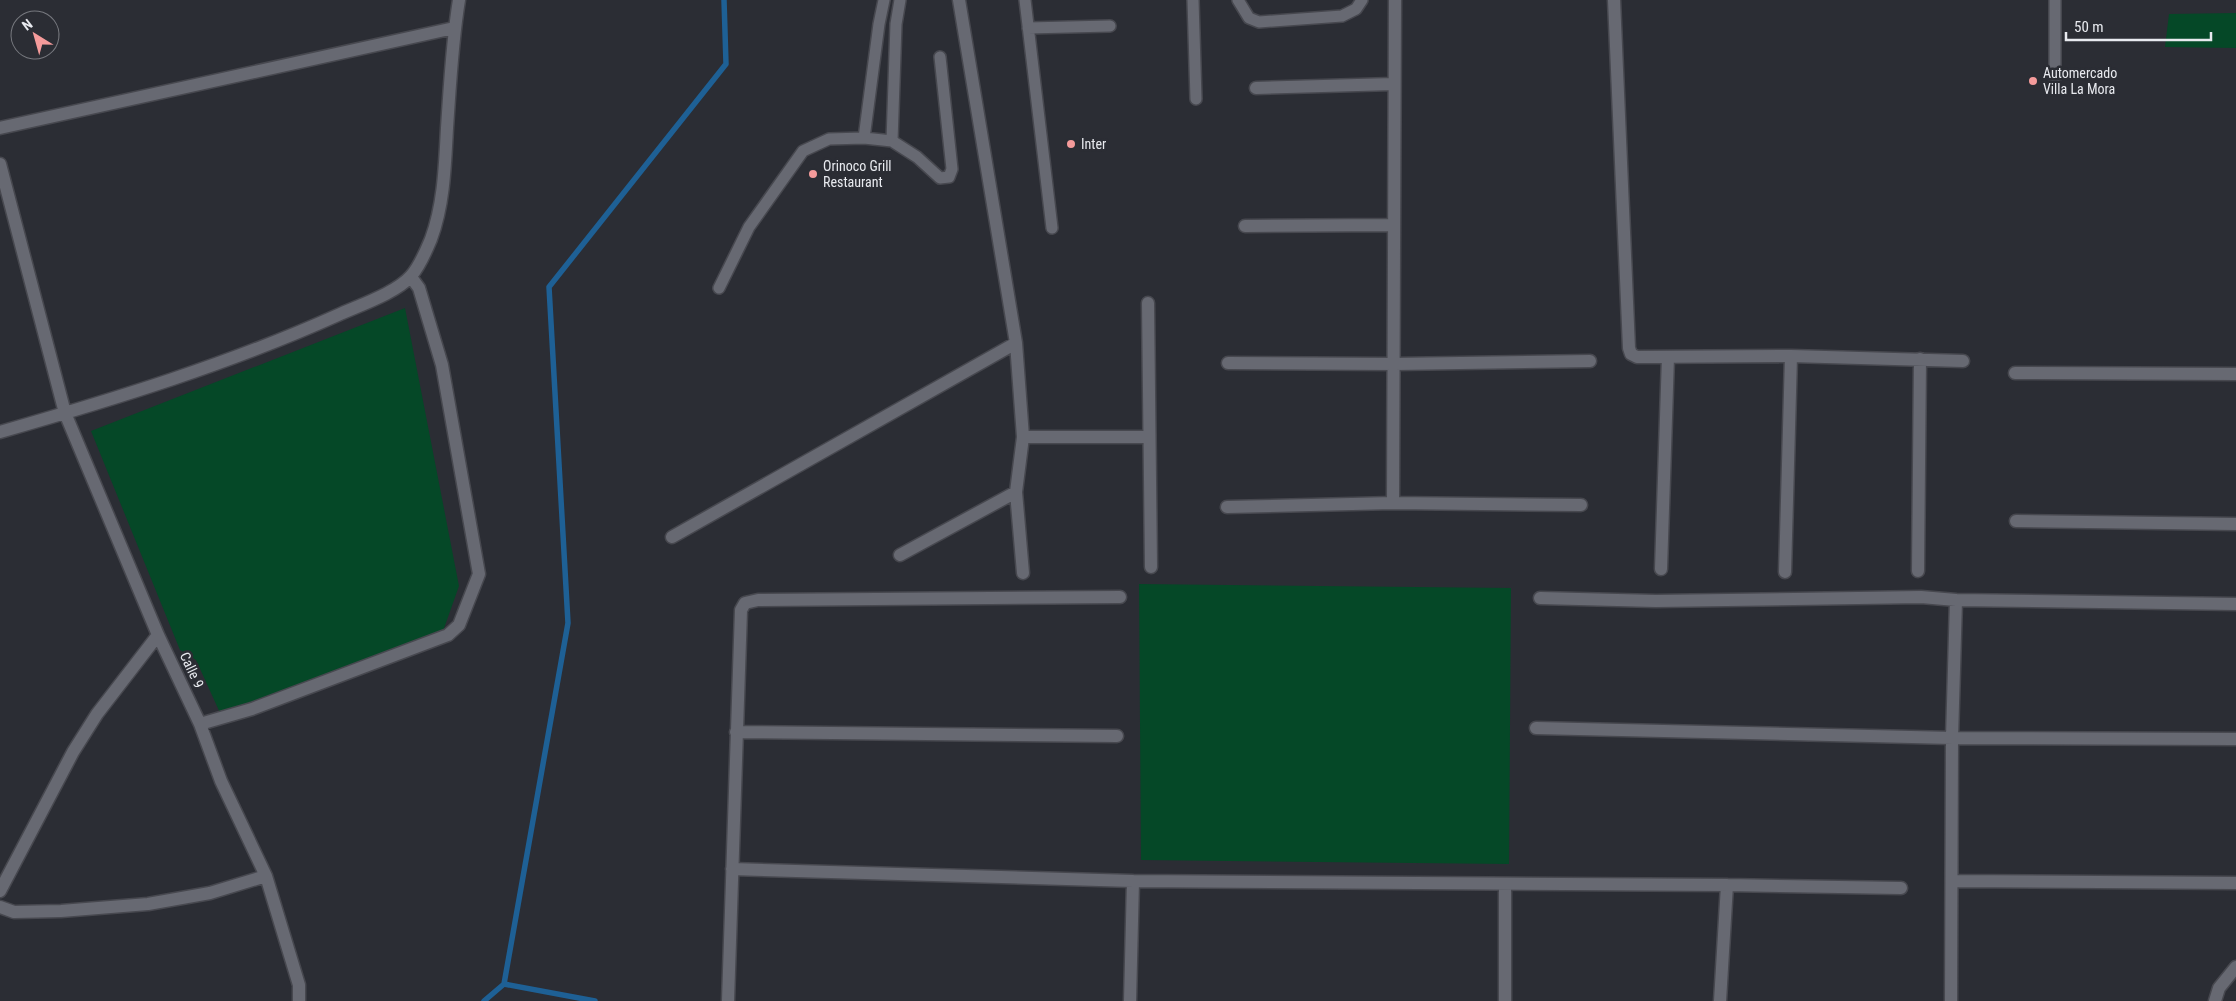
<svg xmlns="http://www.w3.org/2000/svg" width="2236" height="1001" font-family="'Roboto Condensed',sans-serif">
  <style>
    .green { fill: #054827 }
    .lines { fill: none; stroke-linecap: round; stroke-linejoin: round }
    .stream { stroke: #1e6095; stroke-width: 5.5 }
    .service-casing { stroke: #47484f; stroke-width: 14 }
    .minor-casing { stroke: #47484f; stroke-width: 15 }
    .service { stroke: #676972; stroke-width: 11 }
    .minor { stroke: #676972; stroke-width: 12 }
    .poi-dot { fill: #f59b9b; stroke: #2b2d34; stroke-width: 2 }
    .labels { text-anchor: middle; stroke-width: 5; stroke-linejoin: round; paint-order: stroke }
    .poi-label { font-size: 14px; fill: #e8eaef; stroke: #2b2d34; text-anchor: start }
    .street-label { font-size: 14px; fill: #e8eaef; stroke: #2b2d34 }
  </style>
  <rect width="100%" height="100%" fill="#2b2d34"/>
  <!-- green -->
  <path class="green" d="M2236,13V48L2165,47L2169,14Z
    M405,308L459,586L442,634L221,715L196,660L180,650L91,431Z
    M1139,584L1511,588L1509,864L1141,860Z"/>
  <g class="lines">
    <!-- stream -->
    <path class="stream" d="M484,1001L504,984
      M595,1001L504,984L568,623L549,287L726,64L724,0"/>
    <defs>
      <path id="service" d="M1025,0L1052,228
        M1193,0L1196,99
        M1238,0L1249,18L1259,22L1342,16L1356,9L1362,0
        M1028,28L1110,26
        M2055,78V0
        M864,138L879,24L884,0
        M892,141L896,24L900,0
        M719,288L749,227L803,151L829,139L864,138L892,141L917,157L940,178L949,177L952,169L940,57"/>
      <path id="minor" d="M959,0L1016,343L1023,437L1016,492L1023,573
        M1614,0L1629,348L1631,354L1637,357L1791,356L1963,361
        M1256,88L1393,84
        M0,128L454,28
        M0,164L65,413L158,635L200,724L221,781L266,876L299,985V1001
        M1245,226L1393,225
        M1148,303L1151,567
        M1228,363L1395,364L1590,361
        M2015,373L2236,374
        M0,432C115,399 229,364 338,315C360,305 396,293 411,276C420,266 426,251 431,239C444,204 445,165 447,128C450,85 452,42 459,0
        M1023,437H1149
        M1393,503L1395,0
        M1227,507L1393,503L1581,505
        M2016,521L2236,524
        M672,537L1016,343
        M900,555L1016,492
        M1661,569L1668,357
        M1918,571L1920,359
        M1785,572L1791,356
        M1540,598L1656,601L1921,597L1956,600
        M200,724L252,709L448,635L459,625L479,574L442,365L419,288L411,277
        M1536,728L1952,738L2236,739
        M736,732L1117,736
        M732,869L1133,881L1130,1001
        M1133,881L1727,885L1901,888
        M1953,881L2236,883
        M1505,884V1001
        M0,891L73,752L97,714L158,635
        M0,907L14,912L61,911L148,904L210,893L266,876
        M728,1001L741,610L745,603L758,600L1120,597
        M1720,1001L1727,885
        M1951,1001L1952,738L1956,600L2236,604
        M2215,1001L2219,988L2236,967"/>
    </defs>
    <!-- service casing -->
    <use href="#service" class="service-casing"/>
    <!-- minor casing -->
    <use href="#minor" class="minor-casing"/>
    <!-- service -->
    <use href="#service" class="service"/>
    <!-- minor -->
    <use href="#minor" class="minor"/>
  </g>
  <!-- markers -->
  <g class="poi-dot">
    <circle cx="2033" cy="81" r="5"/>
    <circle cx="1071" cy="144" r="5"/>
    <circle cx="813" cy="174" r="5"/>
  </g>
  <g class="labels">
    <!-- poi labels -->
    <g class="poi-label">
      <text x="2043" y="78">Automercado<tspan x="2043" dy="16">Villa La Mora</tspan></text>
      <text x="1081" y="149">Inter</text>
      <text x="823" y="171">Orinoco Grill<tspan x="823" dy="16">Restaurant</tspan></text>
    </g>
    <!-- street labels -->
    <g class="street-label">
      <text transform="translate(192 670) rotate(65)" y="5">Calle 9</text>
    </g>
  </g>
  <!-- north arrow -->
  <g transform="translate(35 35) rotate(323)"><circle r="24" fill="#2b2d34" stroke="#77797f"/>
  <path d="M0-4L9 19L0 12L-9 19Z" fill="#f59b9b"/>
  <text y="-8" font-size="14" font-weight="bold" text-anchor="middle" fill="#e8eaef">N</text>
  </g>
  <!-- scale -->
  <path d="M2066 32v8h145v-8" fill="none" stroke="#e8eaef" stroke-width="2.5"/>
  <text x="2074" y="32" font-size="15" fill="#e8eaef" stroke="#2b2d34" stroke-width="4" paint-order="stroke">50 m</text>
</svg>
